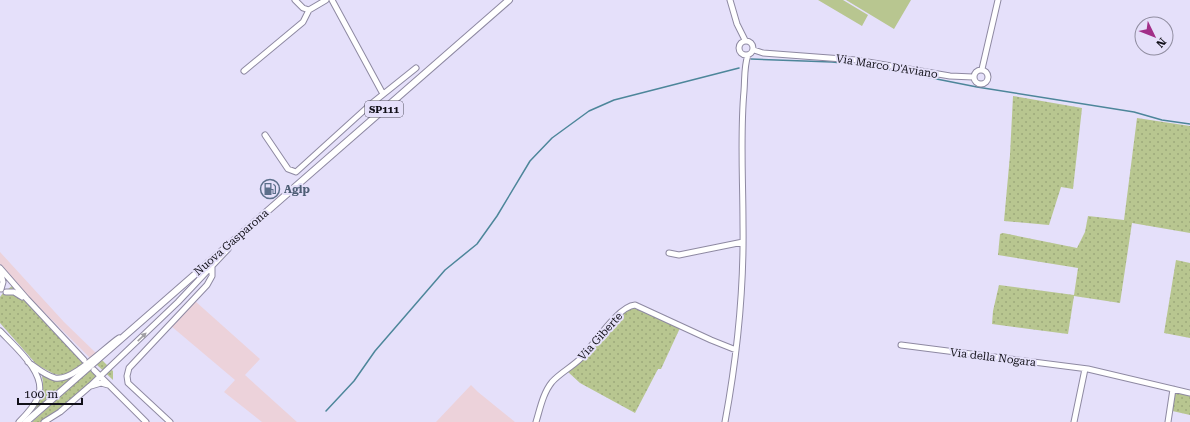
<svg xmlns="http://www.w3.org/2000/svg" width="1190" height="422" font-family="'Roboto Serif',serif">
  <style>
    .industrial { fill: #ecd2da }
    .grass { fill: url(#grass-dots) }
    .garden { fill: #b8c690 }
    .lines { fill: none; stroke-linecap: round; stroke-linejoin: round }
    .stream { stroke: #4d869a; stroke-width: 1.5 }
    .minor-casing { stroke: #8e89a2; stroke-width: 7 }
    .major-casing { stroke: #8e89a2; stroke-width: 8 }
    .minor { stroke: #fff; stroke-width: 5 }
    .major { stroke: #fff; stroke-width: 6 }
    .oneway { fill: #a09fa3 }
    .labels { text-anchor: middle; stroke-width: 4; stroke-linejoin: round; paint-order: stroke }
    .shield { fill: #e5e0fa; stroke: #514e5c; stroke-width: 1 }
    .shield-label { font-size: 10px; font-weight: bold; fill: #111018 }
    .street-label { font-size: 11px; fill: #111018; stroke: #e5e0fa }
    .service-label { font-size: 11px; font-weight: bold; fill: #4e5e75; stroke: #e5e0fa; text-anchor: start }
  </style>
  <defs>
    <pattern id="grass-dots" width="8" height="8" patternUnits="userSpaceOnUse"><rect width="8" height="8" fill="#b8c690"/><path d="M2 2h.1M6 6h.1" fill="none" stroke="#9da97b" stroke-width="1.8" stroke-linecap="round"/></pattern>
  </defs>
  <rect width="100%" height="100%" fill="#e5e0fa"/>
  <!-- industrial -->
  <path class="industrial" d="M0,252L64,322L97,354L91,359L11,279L0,264Z
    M195,301L260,359L245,375L297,422H262L224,392L235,380L171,326Z
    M471,385L478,392L515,422H436Z"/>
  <!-- grass -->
  <path class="grass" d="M1013,96L1082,108L1073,189L1061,187L1049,225L1004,221L1010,155Z
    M1137,118L1190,126V233L1132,223L1120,303L1074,296L1068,334L992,324L993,311L999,285L1074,295L1078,268L998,255L1000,234L1003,233L1077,248L1085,232L1088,216L1124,220Z
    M1176,260L1190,263V338L1164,333Z
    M12,286L88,361L66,374L59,375L54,374L37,365L0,323V297L3,293Z
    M632,307L680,328L661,369H658L635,413L580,383L567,371L625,308Z
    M101,359L113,371V380L96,364Z
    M93,367L104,376L71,403L43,422H32Z
    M83,369L26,422C38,404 47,394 41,371L58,379Z
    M1173,392L1190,395V415L1168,410Z"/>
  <!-- garden -->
  <path class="garden" d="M818,0H843L868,15L862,26Z
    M846,0H911L894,29Z"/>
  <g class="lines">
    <!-- stream -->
    <path class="stream" d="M751,59L832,62L871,66L977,87L1134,112L1162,120L1190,124
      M326,411L354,381L375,351L445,270L477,244L497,216L530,161L552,138L589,111L614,100L739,68"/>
    <defs>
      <path id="minor" d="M295,0L303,8L309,10L326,0
        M332,0L383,94
        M730,0L737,24L745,40
        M739 48a7 7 0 1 1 14 0a7 7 0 1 1-14 0Z
        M754,50L763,53L856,60L950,76L973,77
        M982,69L998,0
        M974 77a7 7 0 1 1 14 0a7 7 0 1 1-14 0Z
        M244,71L303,22L309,10
        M371,104L378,114
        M265,135L288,169L296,172L371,104L416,68
        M669,253L679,255L743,242
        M0,268L27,299L84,360
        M0,271L3,282L1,289
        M6,292H14L22,297
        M0,331C14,346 48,374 38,397C34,407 26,415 19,422
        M901,345L1088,369L1190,393
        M28,362C37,368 44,375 55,378C72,382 104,348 119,338
        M94,370L146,422
        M91,386L101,383L108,385
        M44,422L60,412L90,386L178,302L228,249
        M170,422L128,383L127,376L129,368L207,285L212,276V267
        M536,422C540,409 543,393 552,382C560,373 572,367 581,358C593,346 618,306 635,305L711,340L736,350
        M725,422C737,357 744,290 743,224C743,179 740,135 744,91C745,78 744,66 748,55
        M1074,422L1085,369
        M1168,422L1173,389"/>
      <path id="major" d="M26,422L509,0"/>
    </defs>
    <!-- minor casing -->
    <use href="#minor" class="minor-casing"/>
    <!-- major casing -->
    <use href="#major" class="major-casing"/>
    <!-- minor -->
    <use href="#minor" class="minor"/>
    <!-- major -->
    <use href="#major" class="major"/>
  </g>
  <!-- one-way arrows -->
  <defs><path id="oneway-solid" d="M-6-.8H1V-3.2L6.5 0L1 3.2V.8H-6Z"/></defs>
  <use class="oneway" href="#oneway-solid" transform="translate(142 337) rotate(-44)"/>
  <!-- icons -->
  <defs>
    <symbol id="fuel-ring" viewBox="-11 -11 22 22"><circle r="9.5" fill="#e5e0fa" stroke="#5c6f8a" stroke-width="1.5"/><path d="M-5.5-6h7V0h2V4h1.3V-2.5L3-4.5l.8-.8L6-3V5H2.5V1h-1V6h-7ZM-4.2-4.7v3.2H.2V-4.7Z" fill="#5c6f8a"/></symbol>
  </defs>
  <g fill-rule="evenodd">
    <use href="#fuel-ring" x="259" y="178" width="22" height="22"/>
  </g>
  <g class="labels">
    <!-- shield labels -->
    <rect class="shield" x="365" y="101" width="38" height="16" rx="3"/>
    <g class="shield-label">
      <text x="384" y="113">SP111</text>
    </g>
    <!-- street labels -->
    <g class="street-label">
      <text transform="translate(887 66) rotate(9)" y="4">Via Marco D'Aviano</text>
      <text transform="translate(231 242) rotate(-41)" y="4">Nuova Gasparona</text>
      <text transform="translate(600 336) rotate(-48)" y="4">Via Giberte</text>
      <text transform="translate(993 357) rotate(7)" y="4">Via della Nogara</text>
    </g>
    <!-- service labels -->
    <g class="service-label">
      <text x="284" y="193">Agip</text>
    </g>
  </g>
  <!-- north arrow -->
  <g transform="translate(1154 36) rotate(133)"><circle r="19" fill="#e5e0fa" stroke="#908da0"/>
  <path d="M0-3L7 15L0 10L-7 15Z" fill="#a22e88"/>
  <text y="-6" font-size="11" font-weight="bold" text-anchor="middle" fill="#111018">N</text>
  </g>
  <!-- scale -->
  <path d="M18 398v6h64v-6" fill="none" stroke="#111018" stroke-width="2"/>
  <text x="24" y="398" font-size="12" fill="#111018" stroke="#e5e0fa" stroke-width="3" paint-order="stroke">100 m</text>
</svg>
